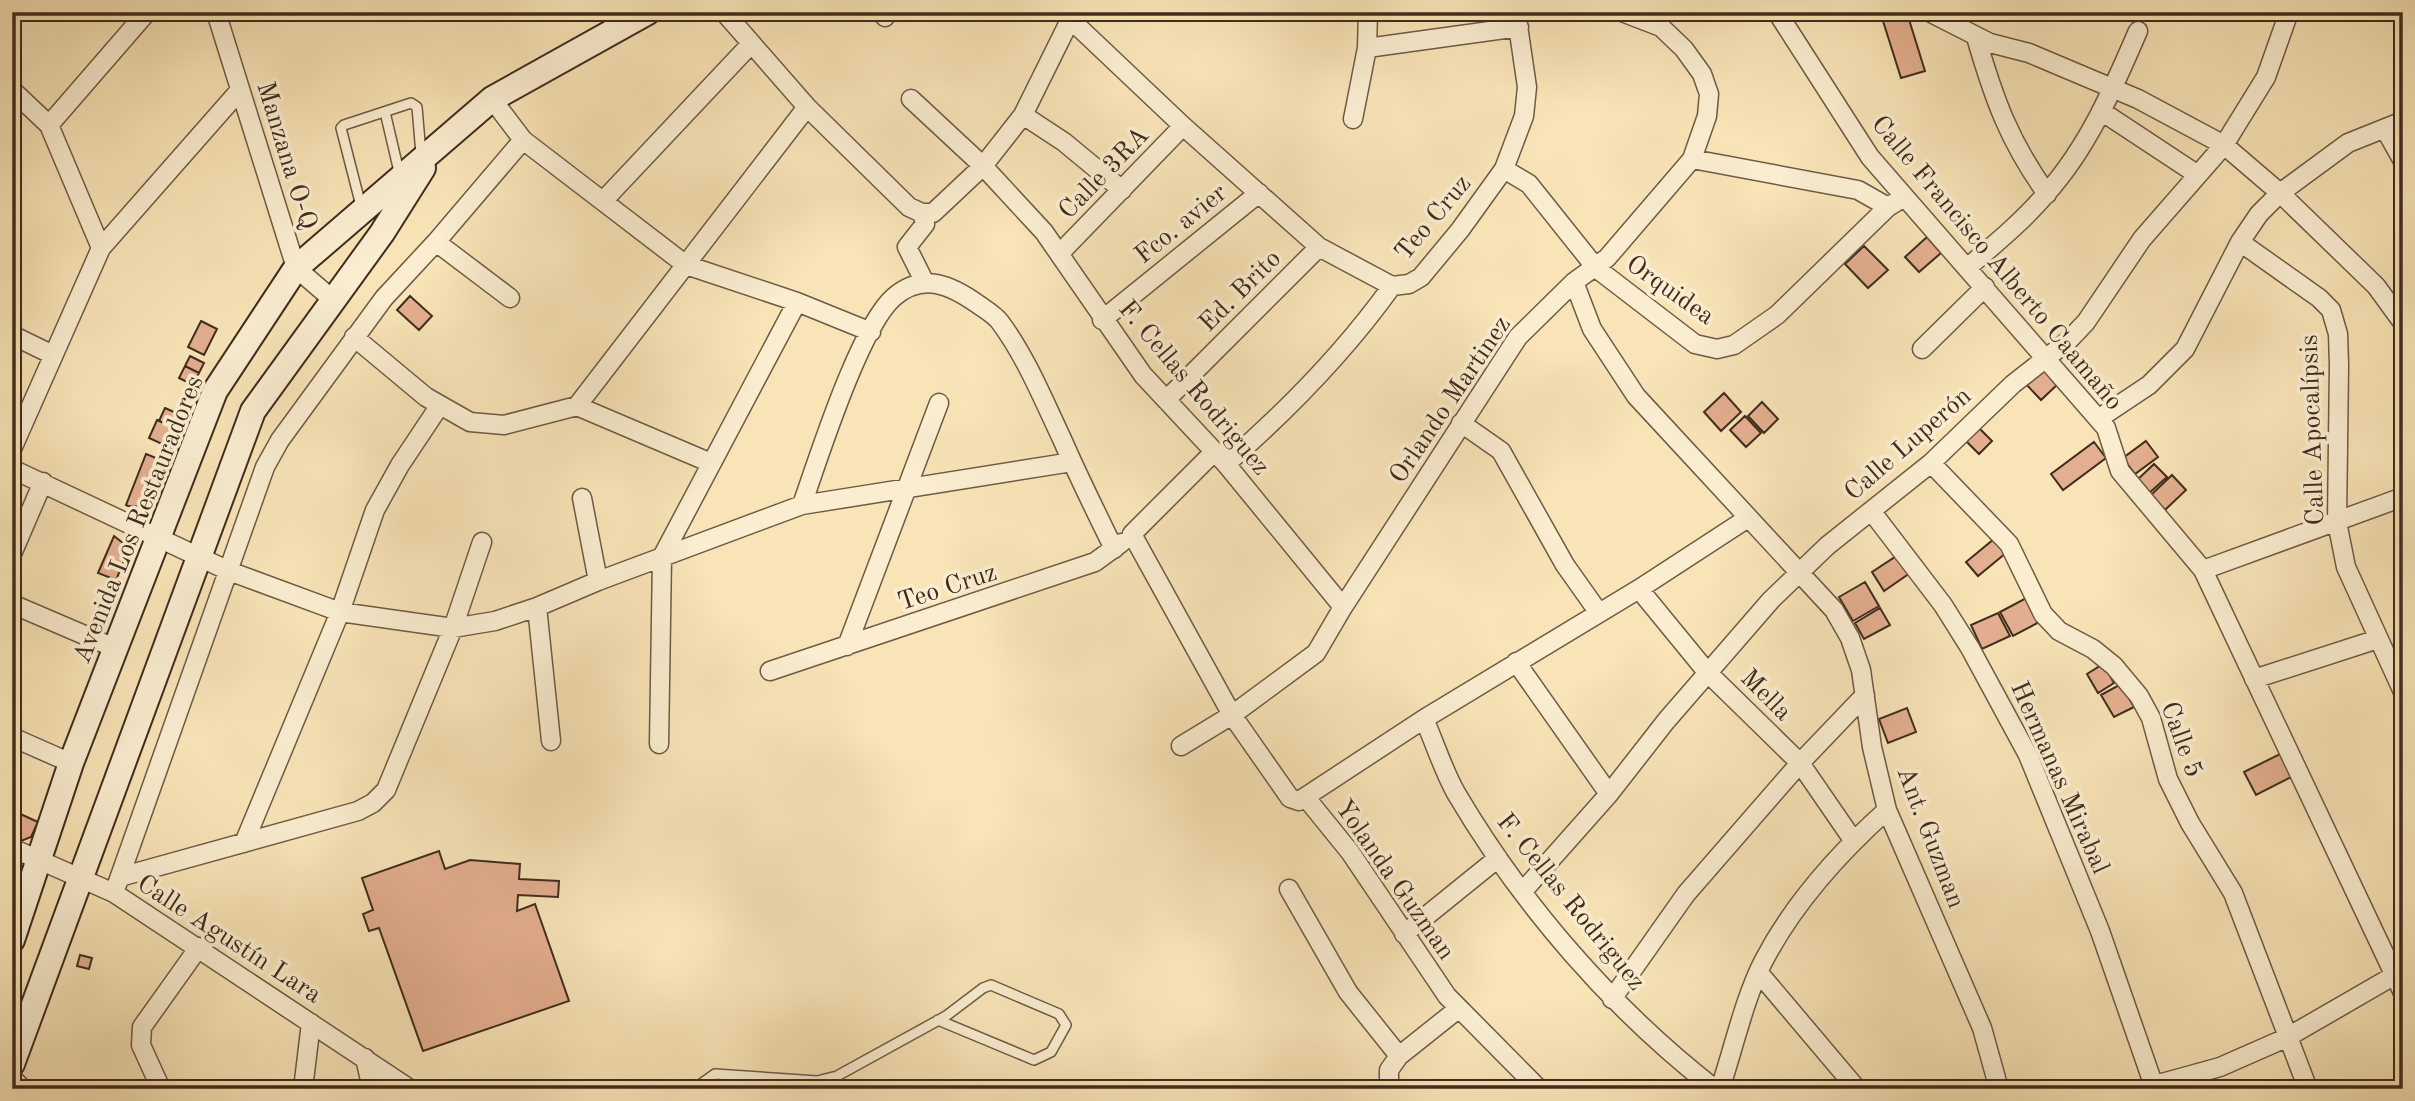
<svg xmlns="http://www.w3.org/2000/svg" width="2415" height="1101" font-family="'Old Standard TT',serif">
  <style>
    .building { fill: #e4af90; stroke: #402c1e; stroke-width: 2 }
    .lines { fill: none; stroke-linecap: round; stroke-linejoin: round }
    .lane-casing { stroke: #6e5a44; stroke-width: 12 }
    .street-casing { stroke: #6e5a44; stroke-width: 21 }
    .secondary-casing { stroke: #402c1e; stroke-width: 28 }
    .lane { stroke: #faedd0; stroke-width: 9 }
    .street { stroke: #faedd0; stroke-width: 18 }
    .secondary { stroke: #faedd0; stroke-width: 24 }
    .labels { text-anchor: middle; stroke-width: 7; stroke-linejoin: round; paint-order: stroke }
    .street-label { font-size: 26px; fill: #402c1e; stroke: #faedd0 }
  </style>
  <rect width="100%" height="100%" fill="#f8e4b7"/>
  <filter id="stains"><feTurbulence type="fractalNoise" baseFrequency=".00286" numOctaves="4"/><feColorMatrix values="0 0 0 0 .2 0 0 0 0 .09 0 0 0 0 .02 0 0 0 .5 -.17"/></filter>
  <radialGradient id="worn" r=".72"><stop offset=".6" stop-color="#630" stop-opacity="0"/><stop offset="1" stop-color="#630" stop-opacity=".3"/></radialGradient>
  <!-- building -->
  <path class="building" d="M1907,13L1925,71L1901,78L1883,21Z
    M1927,237L1941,253L1919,272L1905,257Z
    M1864,246L1888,270L1868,288L1845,264Z
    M410,296L432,316L419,330L397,310Z
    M201,321L217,329L204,355L188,347Z
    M190,356L204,363L199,373L185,366Z
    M2042,365L2059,383L2041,400L2024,382Z
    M185,366L199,373L193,385L179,378Z
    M1724,393L1741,412L1721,431L1704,412Z
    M1762,402L1778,419L1764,433L1748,416Z
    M165,408L183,416L178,429L159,421Z
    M1745,416L1761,433L1746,447L1730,430Z
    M157,420L181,431L173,449L149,438Z
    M1978,427L1992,441L1979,454L1965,440Z
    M2146,441L2158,457L2135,474L2123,458Z
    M2094,442L2106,458L2063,490L2051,474Z
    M146,454L166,462L151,500L145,507L128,506L126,505Z
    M2154,464L2167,477L2147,495L2135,482Z
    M2172,475L2186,490L2165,510L2151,495Z
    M114,536L123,543L127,554L116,580L98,573Z
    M1994,539L2006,553L1978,576L1966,562Z
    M1898,555L1910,573L1884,591L1872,572Z
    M1865,582L1879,606L1853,621L1839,597Z
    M2030,596L2043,620L2013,636L2000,612Z
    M1880,608L1890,625L1864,639L1855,623Z
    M1998,613L2010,636L1982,649L1971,625Z
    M2103,664L2114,683L2098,693L2087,674Z
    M2121,684L2134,707L2114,717L2101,695Z
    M1907,708L1916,732L1888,743L1879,719Z
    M2282,753L2293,776L2256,795L2244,772Z
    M16,812L38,822L31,837L21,841L12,837Z
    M439,851L445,869L470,860L520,864L519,879L559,881L558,897L518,895L517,911L535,904L569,1001L423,1051L379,928L369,931L363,914L373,910L362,878Z
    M80,955L92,958L89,969L77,966Z"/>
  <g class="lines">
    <defs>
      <path id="lane" d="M385,112L400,176
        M361,206L341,128L344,125L411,103L417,107L421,154
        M694,1089L715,1074L817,1081L837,1076L946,1016L983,988L991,985L1059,1014L1066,1025L1051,1052L1034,1060L938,1020"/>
      <path id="street" d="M216,12L296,268L332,299
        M724,12L807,107L909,207L922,213H933L983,166L1023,115L1074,12
        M881,12L885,17
        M1777,12L1870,157L2106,428L2120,471L2203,570L2403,993
        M1929,12L1990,43L2029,53L2138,99L2224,145L2280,193L2376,286L2403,323
        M1070,19L1183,126L1319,247L1392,286
        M1976,37C1994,99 2009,141 2047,194
        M1367,48L1519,27
        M12,90L49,125L101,248
        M492,99L523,140L686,265L797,302L871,332
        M911,99L983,166L1044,232L1143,375L1226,464L1343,607
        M2101,111L2198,175
        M1023,115L1064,142L1122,190
        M1353,119L1367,48L1368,12
        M49,125L147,12
        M2385,129L2403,161
        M1692,159L1858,190L1888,207
        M1504,169L1529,184L1596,268L1695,344L1717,349L1734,345L1777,315L1888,207L1904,197
        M603,201L750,45
        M922,213L925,224L907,247L924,281
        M436,242L510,298
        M2240,242L2319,298L2331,310L2338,334L2339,365L2337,522L2346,567L2403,692
        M1060,253L1183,126
        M1968,267C1995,244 2023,221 2046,194C2088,147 2113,89 2138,31
        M1574,282L1592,329L1636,396L1834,610L1850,638L1861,670L1872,747L1887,810L1982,1028L1999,1089
        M1102,320L1259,193
        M12,335L53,355
        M354,337L426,397L470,422L504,425L577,406L711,463
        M1922,349L1985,287
        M1166,400L1319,247
        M577,406L807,107
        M2098,419L2149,385L2185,349L2240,242L2259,214L2280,193L2348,143L2403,121
        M1461,423L1501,451L1565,565L1599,613
        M12,449L101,248L240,90
        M1214,452L1132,534L1232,715L1290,798L1299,801L1424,719L1639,589L1748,518
        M1931,463L2009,544L2043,614L2059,631L2093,649L2114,666L2139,696L2151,718L2168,779L2190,823L2233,893L2308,1089
        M1226,464C1288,410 1344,353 1392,286L1409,284L1421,277L1460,230L1504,169L1524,116L1527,87L1516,12
        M12,469L229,571L340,612L453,628L495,621L537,607L598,581L802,505L1072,462
        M582,498L598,581
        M802,505C818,459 860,326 894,297C923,272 951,285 979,305C986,310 995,315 1000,322C1026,357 1043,399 1062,439C1078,476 1096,512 1114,549
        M1872,512L1943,605L1970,648L2028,755L2100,931L2155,1089
        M12,554L43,482
        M2203,570L2403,497
        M1639,589L1707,672L1800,763L1853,840
        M12,604L117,649
        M537,607L551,741
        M847,646L939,403
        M1516,662L1609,794
        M770,671L1095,562L1121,543
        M2254,679L2378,639
        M1424,719C1435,743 1443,770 1456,793C1522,905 1612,1009 1715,1089
        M12,737L71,763
        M659,744L662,557L797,302
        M1181,746L1232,715L1316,653L1343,607L1518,337L1574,282L1607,258L1692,159L1707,116L1709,94L1702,74L1684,49L1661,27L1622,12
        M1307,799L1350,852L1447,996L1539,1089
        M244,843L340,612L375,510L400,465L440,405
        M12,848L114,893L410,1089
        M120,877L358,811L373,803L386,790L453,628L482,542
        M1289,889L1348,992L1399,1056
        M1523,891L1609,794L1666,721L1771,600L1827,546L1931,463L2013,384L2068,341L2086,322L2142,239L2224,145L2266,77L2289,12
        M114,893L265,467L280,440L384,298L436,242L523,140
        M1404,934L1498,858
        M1759,973L1857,1089
        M1612,999L1686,894L1800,763L1865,695
        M365,1058L372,1089
        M12,1078L23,1089
        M161,1089L141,1045L142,1027L199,947
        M303,1089L311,1023
        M1389,1089V1070L1399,1056L1458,1009
        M1720,1089C1733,1050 1745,997 1763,962C1793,904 1839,853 1887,810
        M2140,1089L2220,1067L2286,1038L2395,975"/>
      <path id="secondary" d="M12,940L71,763L215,391L296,268L492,99L648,12
        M12,1064L253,411L382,233L423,168"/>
    </defs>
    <!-- lane casing -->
    <use href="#lane" class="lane-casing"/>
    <!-- street casing -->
    <use href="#street" class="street-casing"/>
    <!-- secondary casing -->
    <use href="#secondary" class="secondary-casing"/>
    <!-- lane -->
    <use href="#lane" class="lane"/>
    <!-- street -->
    <use href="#street" class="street"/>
    <!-- secondary -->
    <use href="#secondary" class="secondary"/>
  </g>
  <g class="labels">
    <!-- street labels -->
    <g class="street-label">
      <text transform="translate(288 155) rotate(73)" y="9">Manzana O-Q</text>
      <text transform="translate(1103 172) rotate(-46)" y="9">Calle 3RA</text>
      <text transform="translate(1432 217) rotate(-50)" y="9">Teo Cruz</text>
      <text transform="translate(1180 223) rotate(-39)" y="9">Fco. avier</text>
      <text transform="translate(1998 262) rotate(50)" y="9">Calle Francisco Alberto Caamaño</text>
      <text transform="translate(1671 289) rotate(35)" y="9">Orquidea</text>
      <text transform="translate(1239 290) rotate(-45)" y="9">Ed. Brito</text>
      <text transform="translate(1195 387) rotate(50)" y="9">F. Cellas Rodriguez</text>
      <text transform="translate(1449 399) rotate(-56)" y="9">Orlando Martinez</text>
      <text transform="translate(2311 430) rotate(-92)" y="9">Calle Apocalípsis</text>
      <text transform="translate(1907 443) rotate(-41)" y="9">Calle Luperón</text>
      <text transform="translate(137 519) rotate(-68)" y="9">Avenida Los Restauradores</text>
      <text transform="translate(947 586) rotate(-18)" y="9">Teo Cruz</text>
      <text transform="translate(1767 694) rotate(45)" y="9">Mella</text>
      <text transform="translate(2183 739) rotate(70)" y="9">Calle 5</text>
      <text transform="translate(2061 777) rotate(66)" y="9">Hermanas Mirabal</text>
      <text transform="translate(1932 837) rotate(69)" y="9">Ant. Guzman</text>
      <text transform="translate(1396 879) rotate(55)" y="9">Yolanda Guzman</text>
      <text transform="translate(1572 901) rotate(51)" y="9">F. Cellas Rodriguez</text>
      <text transform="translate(230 938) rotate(33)" y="9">Calle Agustín Lara</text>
    </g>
  </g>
  <!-- margin -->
  <rect width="2415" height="1101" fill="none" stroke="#f8e4b7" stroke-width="42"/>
  <rect x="14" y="14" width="2387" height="1073" fill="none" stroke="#402c1e" stroke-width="3.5"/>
  <rect x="21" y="21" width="2373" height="1059" fill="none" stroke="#402c1e" stroke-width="2"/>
  <rect width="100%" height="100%" filter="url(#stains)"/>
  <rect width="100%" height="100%" fill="url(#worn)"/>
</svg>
